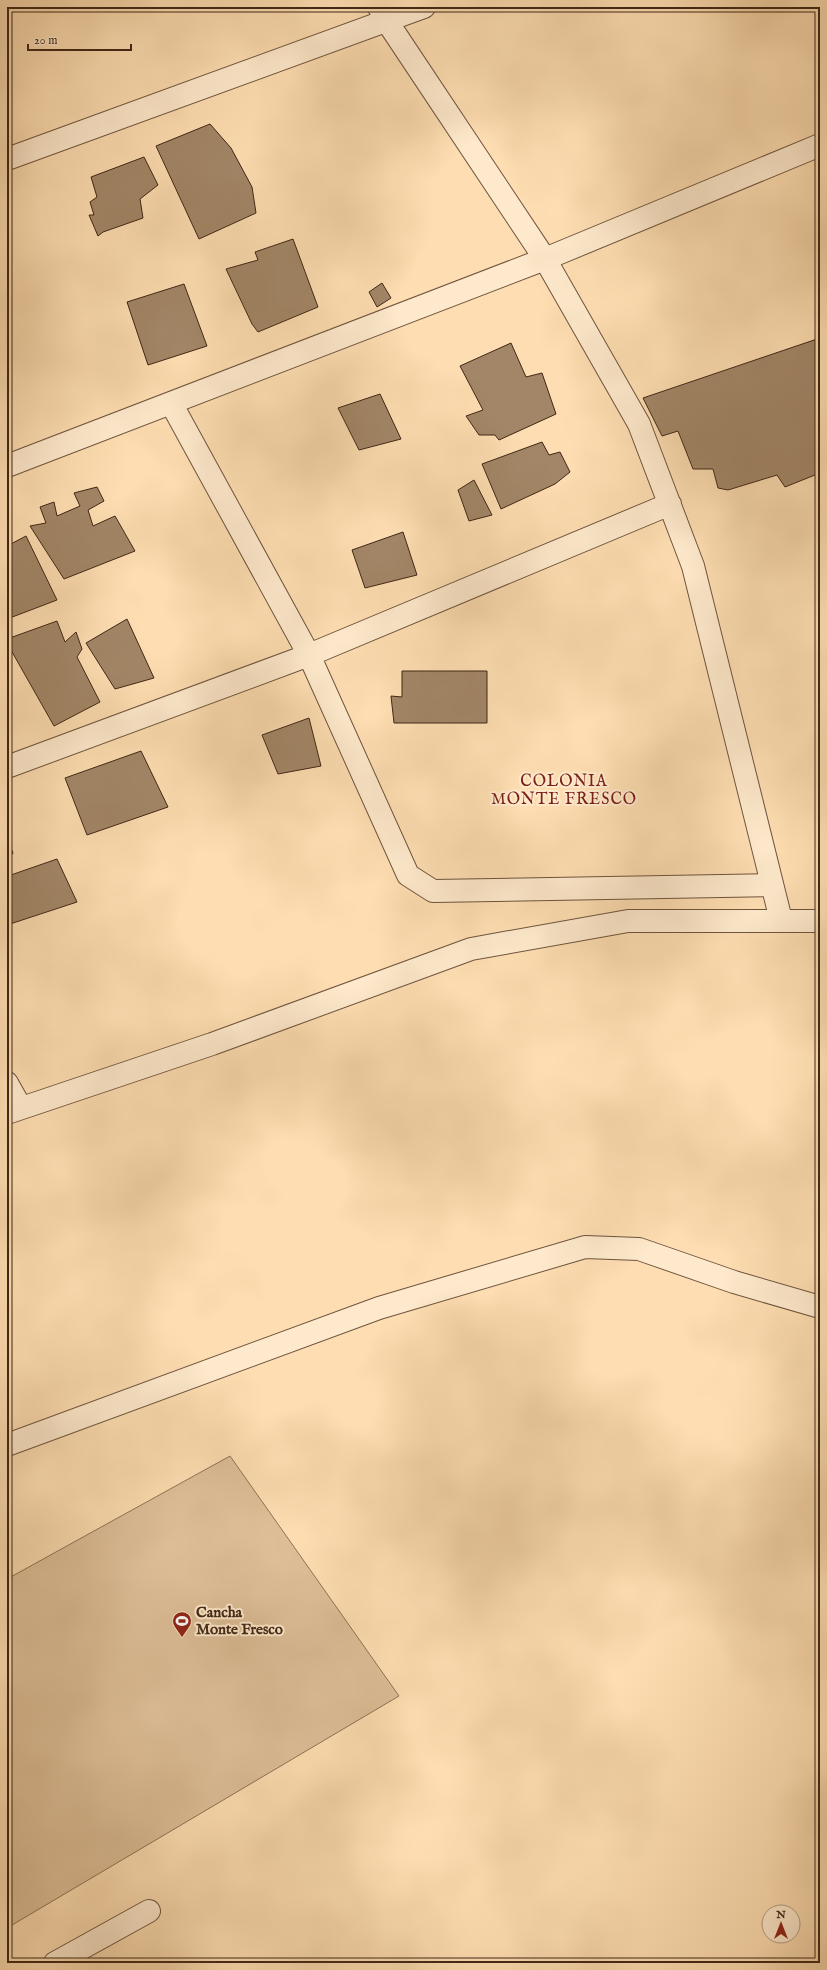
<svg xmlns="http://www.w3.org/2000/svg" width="827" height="1970" font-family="'IM FELL English',serif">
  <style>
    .green { fill: #ddbe97; stroke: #8e7256 }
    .building { fill: #a28667; stroke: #3f2716 }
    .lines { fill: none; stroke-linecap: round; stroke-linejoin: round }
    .minor-casing { stroke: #6e543d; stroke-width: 24 }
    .minor { stroke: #fee9cc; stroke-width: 22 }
    .labels { text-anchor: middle; stroke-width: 4; stroke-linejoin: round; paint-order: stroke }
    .poi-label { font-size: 15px; font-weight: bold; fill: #3f2716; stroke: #fee9cc; text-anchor: start }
    .neighbourhood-label { font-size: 16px; letter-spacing: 1px; fill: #7a1f14; stroke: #fee9cc }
  </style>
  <rect width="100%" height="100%" fill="#fdddb1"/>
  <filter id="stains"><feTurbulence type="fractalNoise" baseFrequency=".005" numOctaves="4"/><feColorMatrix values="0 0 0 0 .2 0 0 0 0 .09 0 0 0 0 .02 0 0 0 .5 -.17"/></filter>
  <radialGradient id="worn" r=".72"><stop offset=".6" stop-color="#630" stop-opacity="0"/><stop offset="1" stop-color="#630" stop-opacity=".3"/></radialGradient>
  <!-- green -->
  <path class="green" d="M230,1456L399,1696L7,1928V1579Z"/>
  <!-- building -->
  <path class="building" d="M210,124L231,148L252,187L256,213L199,239L156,146Z
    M144,157L158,185L140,199L143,218L103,232L98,236L89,215H94L90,202L97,197L91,177Z
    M293,239L318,307L258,332L252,324L226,269L258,260L255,252Z
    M382,283L391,298L377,307L369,292Z
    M184,284L207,346L148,365L127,302Z
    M820,338V473L785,487L777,475L728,490L718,488L713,469H693L678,431L662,436L643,398Z
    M511,343L526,377L542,373L556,414L499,440L495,435H479L466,416L483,410L460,366Z
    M380,394L401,439L359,450L338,408Z
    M542,442L549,455L560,452L570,472L555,484L501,509L482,464Z
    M474,480L492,515L469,521L458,490Z
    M97,487L104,501L88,510L93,526L115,516L135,551L64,579L30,526L46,523L40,507L54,502L57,516L80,506L74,493Z
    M403,532L417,575L365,588L352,550Z
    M26,536L57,600L7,619V546Z
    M127,619L154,678L115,689L86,643Z
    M57,621L65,642L76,632L82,649L77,657L100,702L54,726L7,643V639Z
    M402,671H487V723H394L391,696L402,697Z
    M309,718L321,766L278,774L262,735Z
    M141,751L168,807L87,835L65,778Z
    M7,839L13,853L7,860Z
    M57,859L77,902L7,925V871L8,876Z"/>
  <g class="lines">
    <defs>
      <path id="minor" d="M379,7L386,20L545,259L639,424L693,566L781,920
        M10,158L424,7
        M171,403L309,655L408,875L433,891L772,885
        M7,466L545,259L820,145
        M7,767L309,655L670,504
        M7,1083L21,1108
        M7,1113L212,1044L471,949L628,921H820
        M7,1445L379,1308L585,1247L639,1249L734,1282L820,1307
        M55,1963L149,1911"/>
    </defs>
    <!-- minor casing -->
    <use href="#minor" class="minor-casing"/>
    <!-- minor -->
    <use href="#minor" class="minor"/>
  </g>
  <!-- icons -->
  <defs>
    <symbol id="stadium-pin" viewBox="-11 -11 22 30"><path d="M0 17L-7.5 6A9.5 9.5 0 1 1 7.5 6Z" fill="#8f2418" stroke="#fee9cc"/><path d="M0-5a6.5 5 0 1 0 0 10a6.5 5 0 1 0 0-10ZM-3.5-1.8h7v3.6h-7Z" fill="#fff"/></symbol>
  </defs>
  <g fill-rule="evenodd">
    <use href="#stadium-pin" x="171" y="1610" width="22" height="30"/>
  </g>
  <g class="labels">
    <!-- poi labels -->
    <g class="poi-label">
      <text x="196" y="1617">Cancha<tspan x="196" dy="17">Monte Fresco</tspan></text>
    </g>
    <!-- neighbourhood labels -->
    <g class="neighbourhood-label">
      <text x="564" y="786">COLONIA<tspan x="564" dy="18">MONTE FRESCO</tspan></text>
    </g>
  </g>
  <!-- margin -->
  <rect width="827" height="1970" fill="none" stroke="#fdddb1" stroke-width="24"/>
  <rect x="8" y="8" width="811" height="1954" fill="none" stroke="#3f2716" stroke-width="2"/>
  <rect x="12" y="12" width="803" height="1946" fill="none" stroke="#3f2716"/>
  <!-- north arrow -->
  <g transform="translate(781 1924)"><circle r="19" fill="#fee9cc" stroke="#b29b83"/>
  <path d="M0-3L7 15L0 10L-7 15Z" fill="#8f2418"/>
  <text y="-6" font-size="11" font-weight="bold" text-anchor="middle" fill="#3f2716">N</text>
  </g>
  <!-- scale -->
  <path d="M28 44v6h103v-6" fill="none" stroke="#3f2716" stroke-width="2"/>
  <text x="34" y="44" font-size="12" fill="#3f2716" stroke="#fee9cc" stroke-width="3" paint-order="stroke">20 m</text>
  <rect width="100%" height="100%" filter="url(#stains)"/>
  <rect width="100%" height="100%" fill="url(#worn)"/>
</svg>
